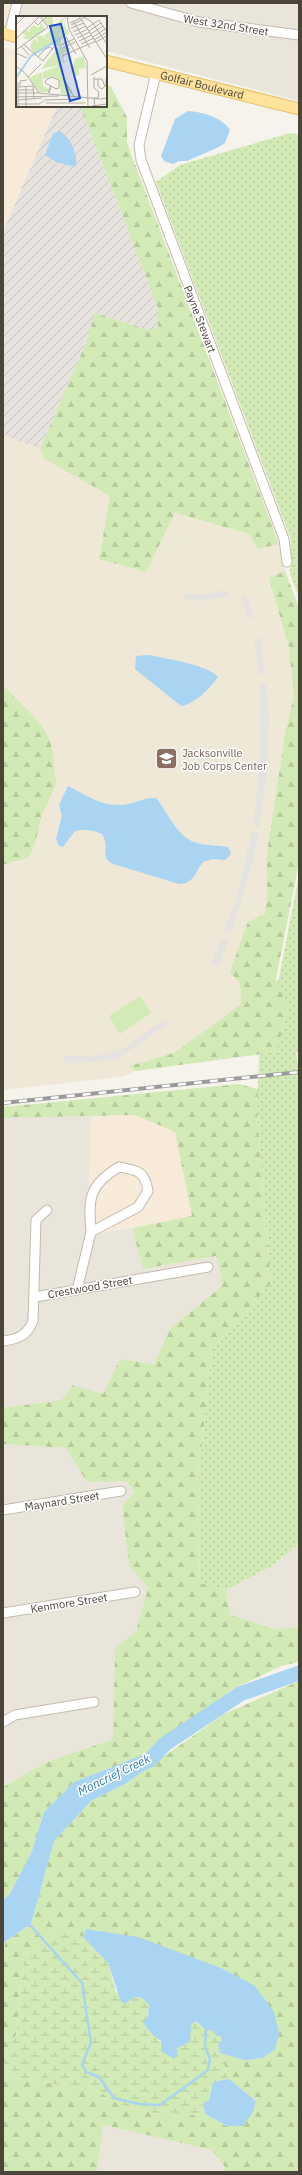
<svg xmlns="http://www.w3.org/2000/svg" width="302" height="2175" font-family="'IBM Plex Sans',sans-serif">
  <style>
    .residential { fill: #eae5da }
    .commercial { fill: #f7ead8 }
    .industrial { fill: url(#industrial-furrows) }
    .education { fill: #efe8d6 }
    .grass { fill: url(#grass-dots) }
    .forest { fill: url(#forest-firs) }
    .wetland { fill: url(#wetland-marsh) }
    .park { fill: #d2eab5 }
    .parking { fill: #e5e3e0 }
    .water { fill: #a9d4f2 }
    .lines { fill: none; stroke-linecap: round; stroke-linejoin: round }
    .stream { stroke: #a9d4f2; stroke-width: 2.5 }
    .river { stroke: #a9d4f2; stroke-width: 15 }
    .minor-casing { stroke: #c2bbae; stroke-width: 11 }
    .major-casing { stroke: #e6c16a; stroke-width: 13 }
    .minor { stroke: #fff; stroke-width: 9 }
    .major { stroke: #ffe39c; stroke-width: 11 }
    .rail-casing { stroke: #9a9a9a; stroke-width: 4 }
    .rail { stroke: #fff; stroke-width: 2.5; stroke-dasharray: 8; stroke-linecap: butt }
    .labels { text-anchor: middle; stroke-width: 3; stroke-linejoin: round; paint-order: stroke }
    .street-label { font-size: 11px; fill: #4b4439; stroke: #fff }
    .education-label { font-size: 11px; fill: #785e54; stroke: #fff; text-anchor: start }
    .water-label { font-size: 12px; font-style: italic; fill: #2e7ab2; stroke: #fff }
    .inset-river { fill: none; stroke: #a9d4f2; stroke-width: 2 }
    .inset-road { fill: none; stroke: #b2ada4; stroke-width: 1 }
    .view { fill: #1d4ed8; fill-opacity: 0.15; stroke: #1d4ed8; stroke-width: 2 }
    .inset-edge { fill: none; stroke: #4b4439; stroke-width: 2 }
  </style>
  <defs>
    <pattern id="industrial-furrows" width="10" height="10" patternUnits="userSpaceOnUse"><rect width="10" height="10" fill="#e6e2dd"/><path d="M-1 1l2-2M0 10L10 0M9 11l2-2" fill="none" stroke="#c7c3be"/></pattern>
    <pattern id="grass-dots" width="8" height="8" patternUnits="userSpaceOnUse"><rect width="8" height="8" fill="#d2eab5"/><path d="M2 2h.1M6 6h.1" fill="none" stroke="#b6ca9c" stroke-width="1.8" stroke-linecap="round"/></pattern>
    <pattern id="forest-firs" width="22" height="20" patternUnits="userSpaceOnUse"><rect width="22" height="20" fill="#d2eab5"/><path d="M5 1l3.5 6h-7zM16 11l3.5 6h-7z" fill="#b6ca9c"/></pattern>
    <pattern id="wetland-marsh" width="20" height="14" patternUnits="userSpaceOnUse"><rect width="20" height="14" fill="#d2eab5"/><path d="M1 5h8M5 5V1M11 12h8M15 12V8" fill="none" stroke="#b6ca9c"/></pattern>
  </defs>
  <rect width="100%" height="100%" fill="#f6f3ec"/>
  <!-- residential -->
  <path class="residential" d="M11,3H299V101L106,51V17H17V29L5,26Z
    M91,1116L88,1235L132,1228L143,1269L216,1256L223,1285L170,1329L154,1364L120,1359L103,1394L73,1386L61,1400L3,1408V1118Z
    M3,1444L66,1448L87,1482L126,1480L135,1492L122,1505L129,1566L148,1588L136,1631L115,1650L113,1739L45,1763L3,1787Z
    M299,1544V1627L275,1629L229,1615L226,1590L272,1566Z
    M103,2125L212,2150L225,2167L224,2172H97Z"/>
  <!-- commercial -->
  <path class="commercial" d="M3,3H11L5,26L3,25Z
    M3,47L17,51V106H57L3,232Z
    M135,1115L175,1132L192,1217L88,1235L91,1116Z"/>
  <!-- industrial -->
  <path class="industrial" d="M57,106H80L158,308V327L149,330L95,313L86,343L40,449L3,435V232Z"/>
  <!-- education -->
  <path class="education" d="M3,435L40,449L46,459L110,496L99,558L146,572L175,513L249,534L258,549L279,544L285,571L269,579L289,648L294,696L285,734L267,853V897L265,914L240,983L241,1004L174,1053L130,1066L136,1071L122,1077L3,1090V865L29,857L36,840L42,815L57,782L53,771L52,748L3,685Z"/>
  <!-- grass -->
  <path class="grass" d="M290,133L299,135V597L290,574L291,539L156,182L180,165Z
    M299,875V1052L296,1053L299,1069V1544L272,1566L226,1590L200,1584L198,1481L212,1350L271,1283L257,1114L260,1034L279,978Z"/>
  <!-- forest -->
  <path class="forest" d="M106,84L111,87L127,117V143L279,544L258,549L249,534L175,513L146,572L99,559L110,496L45,459L40,449L86,343L95,313L149,330L158,327V308L80,106H106Z
    M285,571L299,608V862L276,979L289,1010L276,1052L136,1071L129,1066L174,1053L241,1004L240,983L230,972L248,922L265,914L267,897V853L285,734L294,696L289,648L269,578Z
    M3,685C20,705 47,723 52,749C55,762 52,768 57,782L42,815L36,840L29,857L3,865Z
    M239,1084L258,1089L257,1114L271,1283L212,1350L198,1481L200,1583L226,1590L230,1615L275,1629L299,1627V1662L281,1666L233,1689L143,1755L74,1782L44,1812L32,1851L10,1894L3,1900V1787L45,1763L113,1739L115,1649L136,1631L148,1588L129,1566L122,1505L135,1492L126,1481L87,1482L66,1448L3,1444V1408L61,1400L73,1385L103,1394L120,1359L154,1364L170,1329L223,1285L216,1256L143,1269L132,1228L192,1216L175,1132L135,1115L3,1118V1107Z
    M299,1681V2115L297,2116L299,2125V2172H224L225,2167L212,2150L103,2125L97,2172H3V2067L11,2077L98,2091L118,2104L168,2117L205,2114L226,2126L256,2101L229,2079L220,2053L244,2060L86,1929L83,1937L59,1929L24,1956L16,2035L3,2059V1957L5,1942L31,1924L54,1841L91,1801L125,1784L224,1714Z"/>
  <!-- wetland -->
  <path class="wetland" d="M59,1929L83,1937L108,1963L116,1992L125,2004L133,1997L142,1998L149,2005L146,2026L174,2058L177,2056V2048L190,2042V2025L196,2021C199,2024 203,2028 207,2030C213,2033 218,2032 222,2039L218,2045L229,2079L213,2082L209,2100L203,2104L205,2114L168,2117L118,2104L98,2091L11,2077L3,2067V2059L16,2035L24,1956Z"/>
  <!-- park -->
  <path class="park" d="M140,996L151,1013L120,1034L109,1016Z"/>
  <!-- parking -->
  <path class="parking" d="M226,590L229,596L204,601L185,600V594H204Z
    M246,594L254,617L248,618L241,598Z
    M261,637L265,674H258L254,639Z
    M260,684H266L269,718L267,772L259,827L253,826L260,762Z
    M252,831L259,833L253,862L231,933L224,931L236,898Z
    M223,938L229,940L218,967L211,963Z
    M164,1020L168,1024L117,1059L85,1063H63L64,1056H95L121,1050Z"/>
  <!-- water -->
  <path class="water" d="M188,111C202,112 222,117 230,130L225,143L219,147L187,161H179L173,164L164,161L161,156L175,119Z
    M59,131C69,135 80,157 75,167L56,162L45,155L53,134Z
    M149,655C166,659 207,664 218,677C210,688 195,704 181,706L135,669L136,656Z
    M68,786C85,794 100,806 120,805C133,805 143,797 156,798C168,812 177,838 197,843C206,846 218,845 228,847L231,854L225,860L213,859L203,862C195,873 193,884 179,884L113,864L107,860C103,849 109,846 102,834C92,830 86,829 75,831L63,847L59,846L56,839L62,816L59,805Z
    M143,1755L149,1767L125,1784L91,1801L54,1841L31,1924L3,1943V1900L10,1894L32,1851L44,1812L74,1782Z
    M86,1929L138,1937L221,1968L255,1986L274,2012L279,2034L275,2049L263,2058L244,2060L220,2053L218,2045L222,2039L220,2036H216L214,2031L206,2030L196,2021L191,2025L190,2042L177,2048V2056L174,2059L161,2051V2041L154,2036L143,2023L148,2015L149,2005L142,1998L134,1997L125,2004L121,2002L108,1963L83,1937Z
    M229,2079L256,2101L253,2112L243,2126H227L205,2114L203,2104L209,2100L213,2082Z"/>
  <g class="lines">
    <!-- stream -->
    <path class="stream" d="M29,1924L82,1983L91,2043L82,2064L86,2072L99,2077L114,2098L139,2104L160,2105L208,2070L210,2059L205,2047L206,2030"/>
    <!-- river -->
    <path class="river" d="M127,1769L150,1760L165,1744L240,1694L299,1673"/>
    <defs>
      <path id="minor" d="M131,3L199,22L299,35
        M9,35L17,3
        M156,73L139,145L141,160L284,539L287,562
        M77,1290L91,1232L138,1207L148,1191C145,1171 137,1170 119,1167C89,1185 88,1198 91,1232
        M35,1297L208,1267
        M3,1341C18,1339 27,1336 33,1321L36,1220L47,1210
        M3,1510L121,1491
        M3,1613L135,1592
        M3,1722L15,1715L94,1702"/>
      <g id="major">
        <path d="M3,33L17,37"/>
        <path id="s1" d="M106,61L299,109"/>
      </g>
    </defs>
    <!-- minor casing -->
    <use href="#minor" class="minor-casing"/>
    <!-- major casing -->
    <use href="#major" class="major-casing"/>
    <!-- minor -->
    <use href="#minor" class="minor"/>
    <!-- major -->
    <use href="#major" class="major"/>
    <defs>
      <path id="rail" d="M3,1103L299,1072"/>
    </defs>
    <!-- rail casing -->
    <use href="#rail" class="rail-casing"/>
    <!-- rail -->
    <use href="#rail" class="rail"/>
  </g>
  <!-- icons -->
  <defs>
    <symbol id="university-square" viewBox="-11 -11 22 22"><rect x="-9" y="-9" width="18" height="18" rx="4" fill="#8d6e63" stroke="#fff"/><path d="M0-5L7-2L0 1L-7-2ZM-4 1L0 2.5L4 1V4Q0 6-4 4Z" fill="#fff"/></symbol>
  </defs>
  <g fill-rule="evenodd">
    <use href="#university-square" x="154" y="746" width="25" height="25"/>
  </g>
  <g class="labels">
    <!-- street labels -->
    <g class="street-label">
      <text transform="translate(226 25) rotate(9)" y="4">West 32nd Street</text>
      <text dy="4" stroke="none"><textPath href="#s1" startOffset="99">Golfair Boulevard</textPath></text>
      <text transform="translate(200 319) rotate(69)" y="4">Payne Stewart</text>
      <text transform="translate(90 1287) rotate(-10)" y="4">Crestwood Street</text>
      <text transform="translate(62 1501) rotate(-9)" y="4">Maynard Street</text>
      <text transform="translate(69 1603) rotate(-9)" y="4">Kenmore Street</text>
    </g>
    <!-- education labels -->
    <g class="education-label">
      <text x="182" y="757">Jacksonville<tspan x="182" dy="13">Job Corps Center</tspan></text>
    </g>
    <!-- water labels -->
    <g class="water-label">
      <text transform="translate(114 1775) rotate(-26)" y="4">Moncrief Creek</text>
    </g>
  </g>
  <!-- overview -->
  <g transform="translate(16 16)">
    <rect width="91" height="91" fill="#f6f3ec"/>
    <path d="M43,30L47,60L57,77L53,80L45,78L43,62L41,64L38,60L27,63V56L44,49L25,53Z" fill="#d2eab5"/>
    <path d="M31,0H36L38,10H41V7L50,0L47,4L43,23L50,4L49,11L53,17L45,23V29L47,32H55L45,40H48V45L55,44L46,47L42,29L30,30L19,38L14,31L18,22L23,27L20,20H27L36,27L28,20L35,14L28,4ZM25,6L29,14L15,23H9L7,21L10,20L6,17L10,14L14,16L13,13L18,9L23,12ZM68,40L70,52L63,53V59L59,60L55,56L59,43Z" fill="#d2eab5"/>
    <path d="M26,56L27,70L33,73L32,76H23L13,62Z" fill="#d2eab5"/>
    <path class="inset-river" d="M0,62L15,40L45,22"/>
    <path class="inset-road" d="M51,0L53,13L71,45L72,91M63,0L91,43M66,3L68,1L76,6L91,28M18,5L22,9L30,1M57,5L74,32M54,7L65,2M0,9L9,0M55,9L66,4M55,12L68,7M71,12L83,4L91,16M73,15L85,7M57,16L70,10M75,18L87,10M59,19L72,13M50,21L60,38M77,21L89,13M61,22L74,16M0,23L24,0M78,24L91,16M63,25L76,19M80,26L91,20M7,28L27,45L38,31M65,28L78,22M45,29L58,23M5,30L13,39M47,32L59,26M0,34L32,11L24,0M0,37L11,42M46,40L80,25M22,41L28,34L33,31L37,33M0,50L10,58L23,77L84,83L91,82M75,59L91,50M12,61L25,48M78,61V72L83,76L82,82H78L79,91M78,63H86L89,71M82,63V70L86,73L90,69V63M49,65L58,81M2,66V91M4,70V65L11,64M10,70V91M17,70L18,82M2,71L17,70M2,74H18M2,77H23M33,77V74L35,70L29,67L30,64L36,61L43,64V72L40,73L35,70L33,77M0,81L43,80M2,84L26,82M28,84L64,83M30,87H69M0,88H23L28,85M76,90L91,88M32,91H71"/>
    <path class="view" d="M45,8L64,82L54,85L34,10Z"/>
    <rect width="91" height="91" class="inset-edge"/>
  </g>
  <!-- border -->
  <rect width="302" height="2175" fill="none" stroke="#4b4439" stroke-width="8"/>
</svg>
